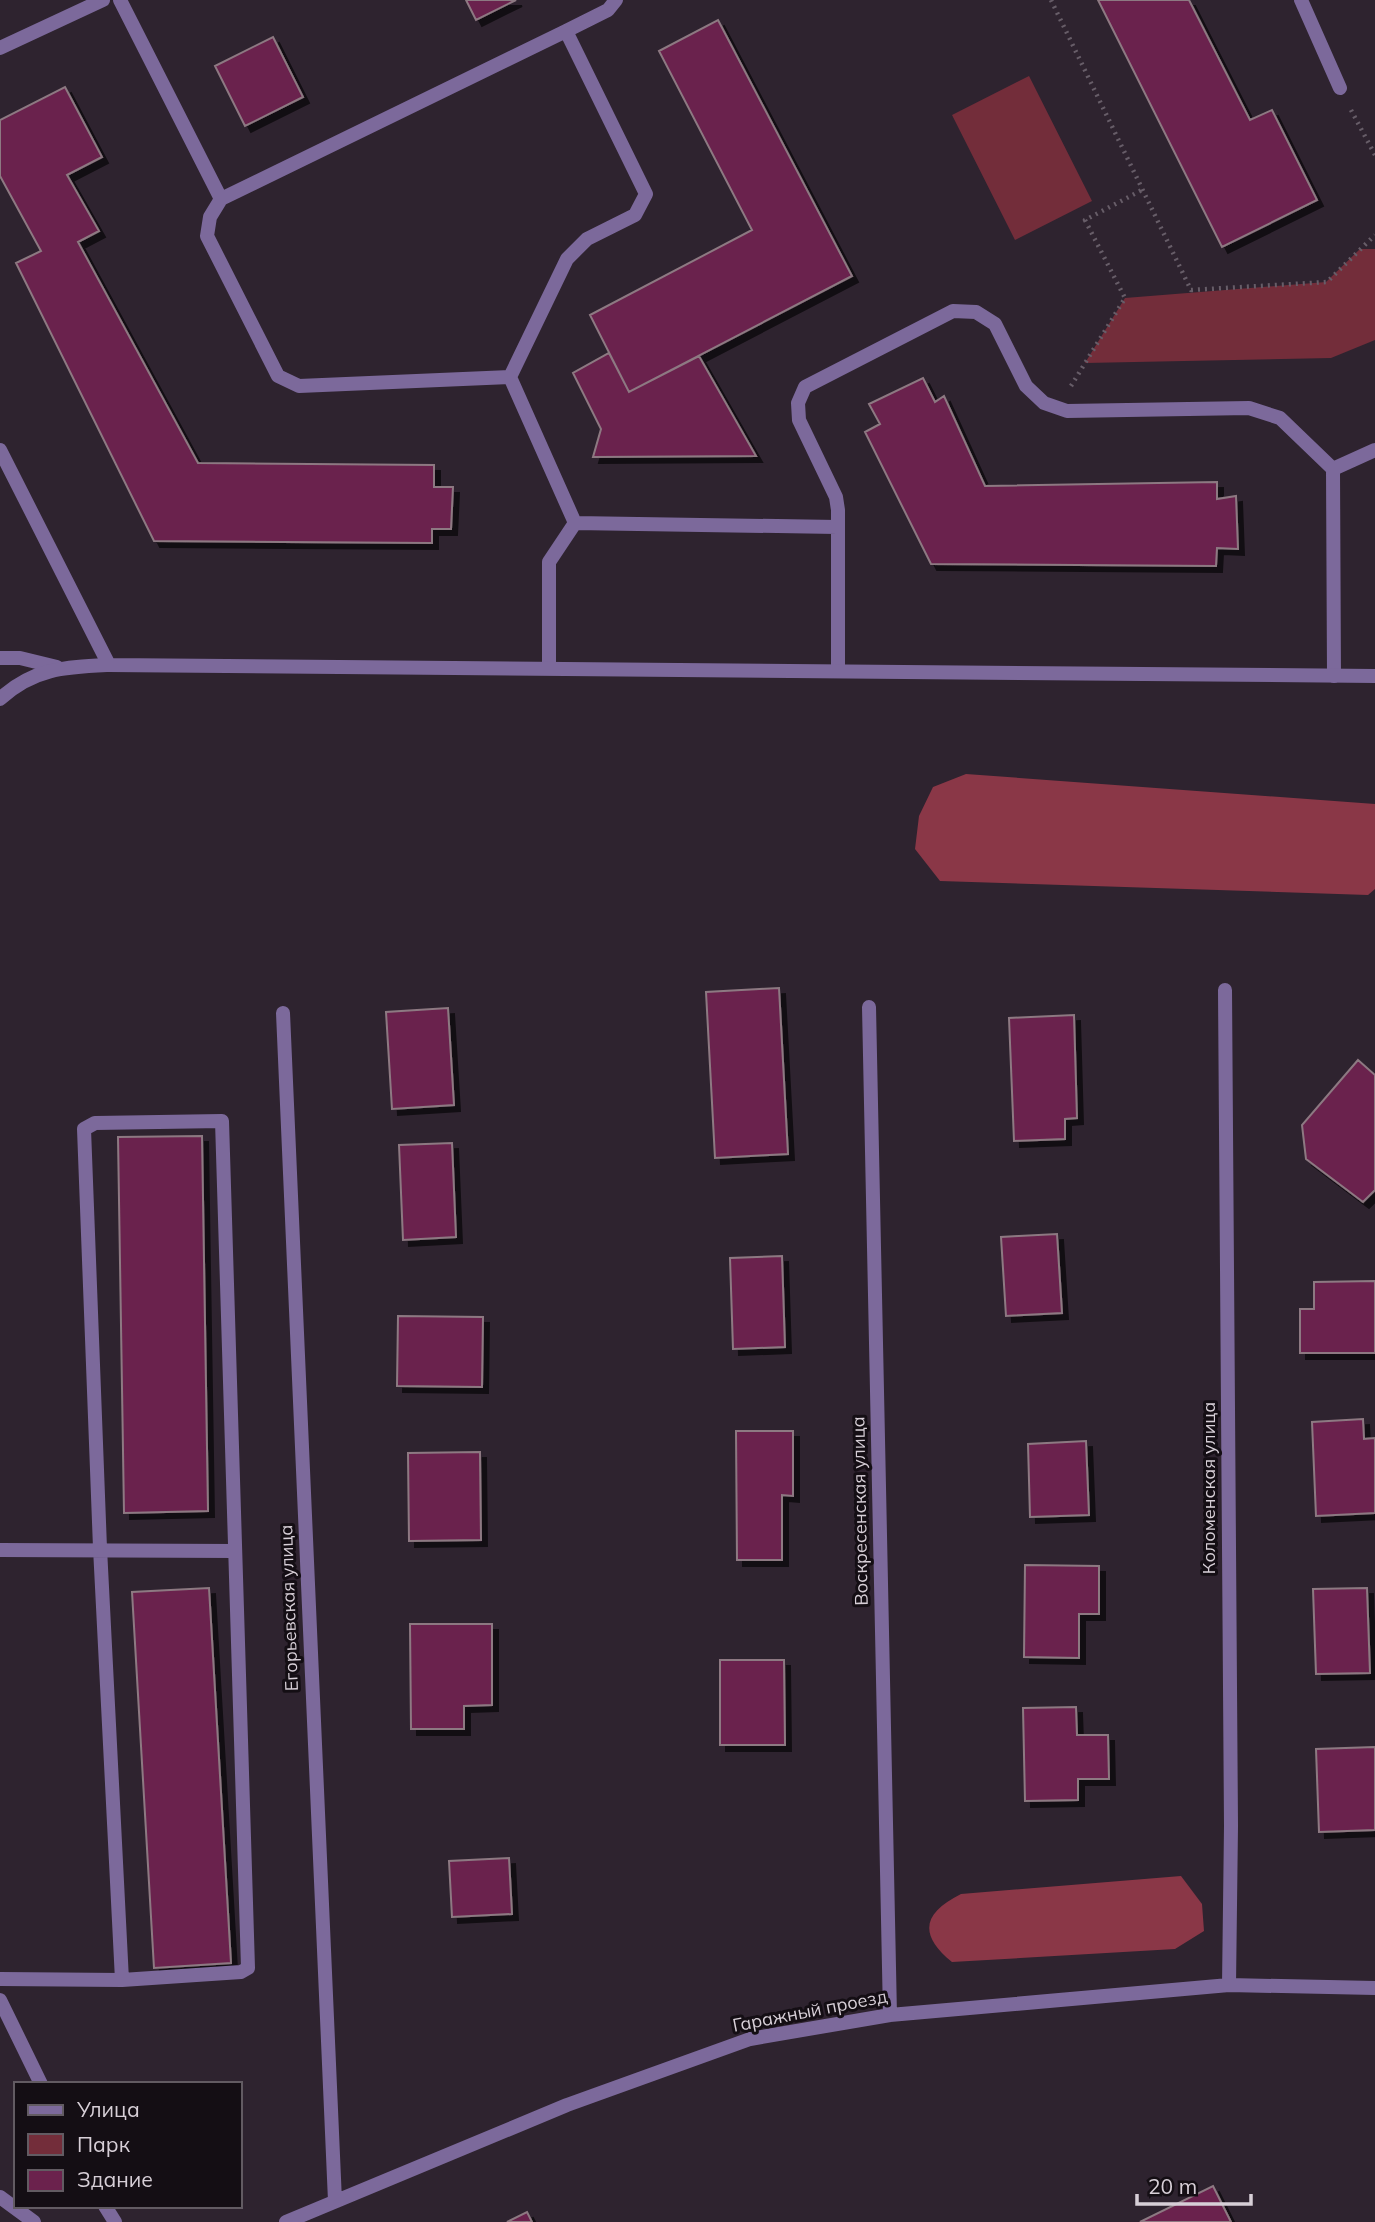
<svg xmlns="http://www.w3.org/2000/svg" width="1375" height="2222" font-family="Mulish,sans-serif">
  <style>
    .green { fill: #732d3a }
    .forest { fill: #8a3747 }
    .building { fill: #6b224d; stroke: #8d7982; stroke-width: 2; filter: url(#shadow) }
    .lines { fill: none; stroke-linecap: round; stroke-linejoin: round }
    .path { stroke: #675d68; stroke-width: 4.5; stroke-dasharray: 2 5; stroke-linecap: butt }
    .lane { stroke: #7c699b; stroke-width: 14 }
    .street { stroke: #7c699b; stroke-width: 14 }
    .labels { text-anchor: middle; stroke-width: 6; stroke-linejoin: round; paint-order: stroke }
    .street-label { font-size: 18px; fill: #d7cfd7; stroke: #140e14 }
  </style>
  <defs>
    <filter id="shadow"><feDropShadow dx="6" dy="6" stdDeviation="0" flood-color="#0009"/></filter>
  </defs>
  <rect width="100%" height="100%" fill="#2e232f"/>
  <!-- green -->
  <path class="green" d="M1029,76L1092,201L1015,240L952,115Z
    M1360,249H1375V340L1331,358L1085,363L1125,298L1326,282Z"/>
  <!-- forest -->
  <path class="forest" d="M966,774L1375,804V889L1368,895L940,881L915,849L919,816L933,787Z
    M1181,1876L1202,1904L1204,1931L1175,1949L952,1962C918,1934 923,1913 961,1894Z"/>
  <!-- building -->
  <path class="building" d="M466,0H516L476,20Z
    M1098,0H1189L1250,120L1272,110L1317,200L1222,247Z
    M718,20L852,276L629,392L590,315L752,230L659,51Z
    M273,37L303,97L245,126L215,66Z
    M65,87L102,157L67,175L99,231L78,242L198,463L434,465V487H453L451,529H432V543L154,541L16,263L41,251L0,176V120Z
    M609,353L629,392L699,356L756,456L593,457L601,429L573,373Z
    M923,378L935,402L944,396L985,486L1217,482V499L1236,496L1238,549L1217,548L1216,566L931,564L865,432L880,424L869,404Z
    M779,988L788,1154L715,1158L706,992Z
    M448,1008L454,1105L392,1109L386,1012Z
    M1074,1015L1077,1118L1065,1119V1139L1014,1141L1009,1018Z
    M1358,1060L1375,1075V1190L1363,1202L1306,1159L1302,1125Z
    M202,1136L208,1511L124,1513L118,1137Z
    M452,1143L456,1237L403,1240L399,1145Z
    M1057,1234L1062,1313L1006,1316L1001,1237Z
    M782,1256L785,1347L733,1349L730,1258Z
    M1375,1281V1353H1300V1309H1314V1282Z
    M398,1316L483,1317L482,1387L397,1386Z
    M1363,1419L1364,1439L1375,1438V1513L1316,1516L1312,1422Z
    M736,1431H793V1496L782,1495V1560H737Z
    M1086,1441L1089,1515L1030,1517L1028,1444Z
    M480,1452L481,1540L409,1541L408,1453Z
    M1025,1565L1099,1566V1614H1079V1658L1024,1657Z
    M209,1588L231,1963L154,1968L132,1592Z
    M1367,1588L1370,1673L1316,1674L1313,1589Z
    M410,1624H492V1705L464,1706V1729H411Z
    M720,1660H784L785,1745H720Z
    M1076,1707L1077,1735H1108L1109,1779H1078V1800L1025,1801L1023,1708Z
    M1375,1747V1830L1319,1832L1316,1749Z
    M509,1858L512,1914L452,1917L449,1861Z
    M1213,2186L1231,2222H1140Z
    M527,2212L532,2222H507Z"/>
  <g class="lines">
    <!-- path -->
    <path class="path" d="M1051,0L1191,290L1327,282L1375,235
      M1351,110L1375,155
      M1071,386L1125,298L1085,220L1142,190"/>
    <!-- lane -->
    <path class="lane" d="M120,0L221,199
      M1301,0L1340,88
      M566,31L608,10L616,0
      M510,377L299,386L278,376L207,236L210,217L221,199L566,31L646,194L635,215L587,239L567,259L510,377L575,523L837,527
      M0,658H20L57,667
      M549,668V562L575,523
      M838,670V510L836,497L799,420L798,403L805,387L953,311L976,312L995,324L1026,386L1044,403L1067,411L1249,408L1280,418L1333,469
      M1334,676L1333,469L1375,450
      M0,1550L235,1551
      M0,1979L122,1980L100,1548L84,1129L95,1123L222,1121L248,1968L241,1972L122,1980"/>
    <!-- street -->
    <path class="street" d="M0,48L103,0
      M0,450L109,665
      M0,699C33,668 66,667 109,665L1375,676
      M1225,990L1231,1826L1229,1985
      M869,1007L890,2015
      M283,1013L335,2201
      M0,2000L41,2084
      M0,2197L34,2222
      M105,2206L115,2222
      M286,2222L567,2105L750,2039L890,2015L1229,1985L1375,1988"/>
  </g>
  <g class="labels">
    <!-- street labels -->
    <g class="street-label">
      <text transform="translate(1209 1488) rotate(-90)" y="6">Коломенская улица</text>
      <text transform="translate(860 1511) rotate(-91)" y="6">Воскресенская улица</text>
      <text transform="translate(289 1608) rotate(-92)" y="6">Егорьевская улица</text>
      <text transform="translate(810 2011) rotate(-11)" y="6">Гаражный проезд</text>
    </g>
  </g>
  <!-- legend -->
  <rect x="14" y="2082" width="228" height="126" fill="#140e14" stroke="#625b62" stroke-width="2"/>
  <rect x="28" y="2105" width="35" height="10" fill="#7c699b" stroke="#625b62" stroke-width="2"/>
  <text x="77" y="2117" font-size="21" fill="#d7cfd7">Улица</text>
  <rect x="28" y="2134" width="35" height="21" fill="#732d3a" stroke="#625b62" stroke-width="2"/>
  <text x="77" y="2152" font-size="21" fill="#d7cfd7">Парк</text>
  <rect x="28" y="2170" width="35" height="21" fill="#6b224d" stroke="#625b62" stroke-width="2"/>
  <text x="77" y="2187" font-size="21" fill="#d7cfd7">Здание</text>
  <!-- scale -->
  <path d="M1137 2194v10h114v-10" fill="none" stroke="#d7cfd7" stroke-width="3.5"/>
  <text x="1148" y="2194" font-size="21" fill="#d7cfd7" stroke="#140e14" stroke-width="5" paint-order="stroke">20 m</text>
</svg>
